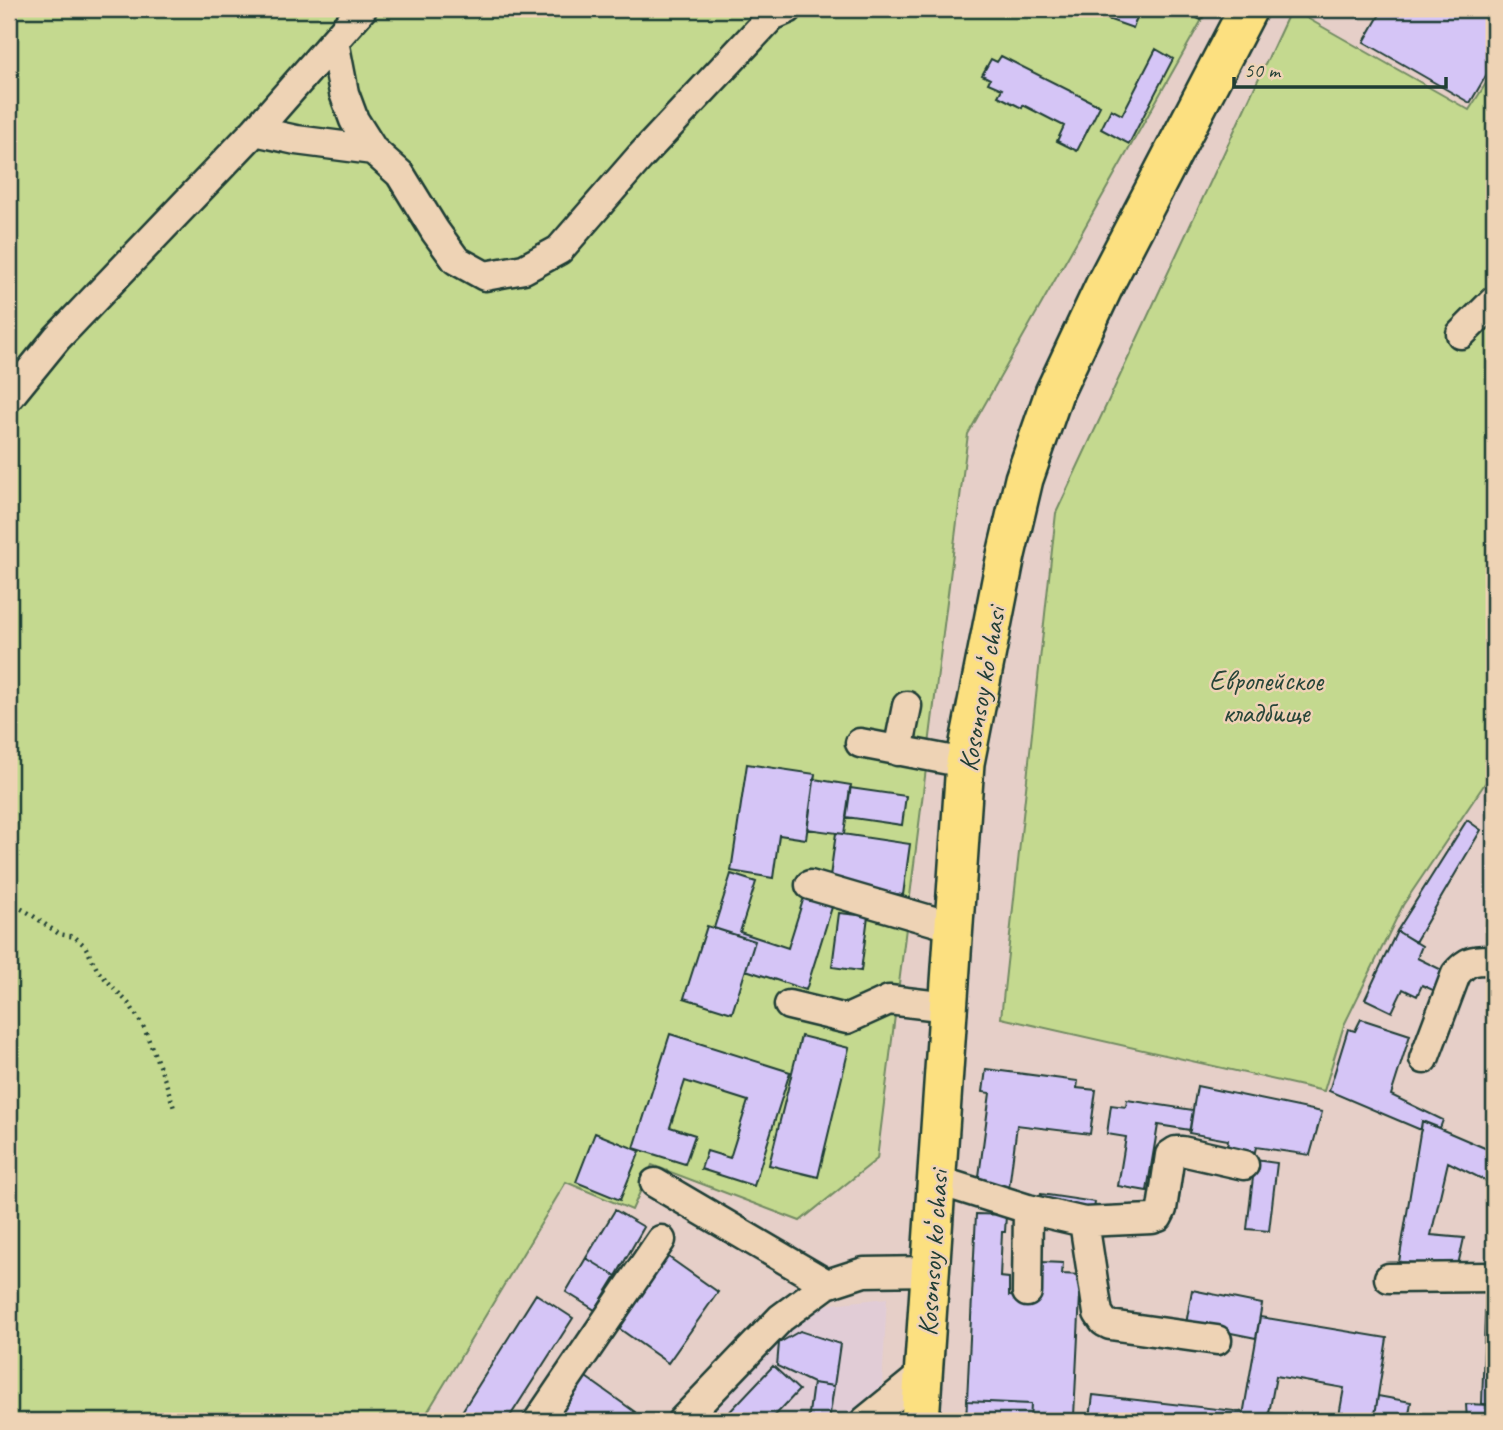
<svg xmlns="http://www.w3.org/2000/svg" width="1503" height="1430" font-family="Caveat,sans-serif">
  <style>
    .built { fill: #e1ccd6 }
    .green { fill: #c4d98f; stroke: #728b62; stroke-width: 2 }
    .building { fill: #d5c5f6; stroke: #1f3d34; stroke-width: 2 }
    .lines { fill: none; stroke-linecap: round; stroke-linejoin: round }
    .minor-casing { stroke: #1f3d34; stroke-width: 33 }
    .major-casing { stroke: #1f3d34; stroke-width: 42 }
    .path { stroke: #1f3d34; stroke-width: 4.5; stroke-dasharray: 2 5; stroke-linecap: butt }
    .minor { stroke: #eed3b5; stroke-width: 28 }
    .major { stroke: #fce080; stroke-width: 37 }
    .labels { text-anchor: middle; stroke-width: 5; stroke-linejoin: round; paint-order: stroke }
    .park-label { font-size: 28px; fill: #274539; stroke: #eed3b5 }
    .street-label { font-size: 28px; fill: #1f3d34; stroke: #eed3b5 }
  </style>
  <rect width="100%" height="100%" fill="#e6cfc8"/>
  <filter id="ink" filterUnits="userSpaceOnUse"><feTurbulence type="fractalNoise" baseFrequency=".0143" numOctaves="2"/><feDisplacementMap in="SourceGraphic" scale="14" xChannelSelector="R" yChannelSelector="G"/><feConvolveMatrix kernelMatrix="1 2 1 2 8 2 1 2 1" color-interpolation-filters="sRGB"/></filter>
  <g filter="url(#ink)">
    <!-- built -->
    <path class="built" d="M887,1298L880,1421H694L804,1307Z"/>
    <!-- green -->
    <path class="green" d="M9,9H1208L968,434L877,1159L800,1221L652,1165L632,1210L566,1182L422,1421H9Z
      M1291,9L1469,110L1494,71V770L1403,905L1344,1025L1324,1091L1001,1018L1056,513Z"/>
    <!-- building -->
    <path class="building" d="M1079,9H1140L1133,28Z
      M1177,9H1206L1201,20Z
      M1383,9H1494V62L1470,103L1364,42Z
      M1156,49L1173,59L1129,144L1101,129L1111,109L1122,115Z
      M1001,56L1100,106L1077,151L1057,141L1064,126L1023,105L1022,108L998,96L1002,89L988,83L990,79L982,75L991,59L997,62Z
      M747,764L815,774L806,839L779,835L773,878L731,871Z
      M814,779L851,785L844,834L807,829Z
      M850,788L906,796L902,825L846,817Z
      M1467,820L1481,830L1415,942L1397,931Z
      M836,833L910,844L903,895L829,884Z
      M731,874L756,882L740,932L788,948L804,897L832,907L806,990L746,970L755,941L714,928Z
      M839,913L868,916L861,971L832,967Z
      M707,926L755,941L732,1013L684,998Z
      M1397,931L1422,946L1417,958L1444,971L1435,991L1422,985L1417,996L1403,989L1392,1012L1365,999Z
      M1361,1019L1410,1035L1391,1095L1443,1120L1440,1128L1422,1121L1421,1130L1329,1091L1348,1029L1355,1031Z
      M670,1034L790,1072L754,1186L701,1169L707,1151L730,1158L748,1101L685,1081L670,1127L695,1135L685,1164L634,1148Z
      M801,1036L849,1048L818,1177L769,1165Z
      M986,1069L1078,1081L1077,1088L1096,1090L1090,1134L1017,1125L1009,1188L978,1184L990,1093L983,1092Z
      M1197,1086L1322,1112L1310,1155L1256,1147L1252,1164L1226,1159L1228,1140L1189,1133Z
      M1127,1100L1193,1110L1190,1130L1158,1125L1147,1191L1118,1186L1126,1137L1107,1134L1111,1105L1126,1107Z
      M1422,1121L1494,1152V1185L1448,1162L1431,1235L1464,1238L1458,1265L1399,1262Z
      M595,1133L640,1151L620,1200L576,1182Z
      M1255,1160L1277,1163L1269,1231L1247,1229Z
      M1041,1194L1095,1202L1093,1217L1039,1209Z
      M615,1210L644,1227L616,1276L586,1258Z
      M976,1214L1006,1215L1005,1232H1002L1000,1277L1009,1278V1296L1040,1298L1041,1262L1063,1263L1062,1274L1081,1275L1074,1416H1058V1421H1030L1031,1404L967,1401Z
      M667,1256L718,1292L668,1363L617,1327Z
      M586,1258L616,1276L595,1310L566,1292Z
      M1486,1286H1494V1405L1482,1404Z
      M1192,1290L1262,1304L1256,1338L1186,1324Z
      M536,1294L573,1318L507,1421H456Z
      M1260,1317L1387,1338L1374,1421H1338L1344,1388L1276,1376L1269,1413L1315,1421H1242Z
      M800,1331L840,1344L834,1386L813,1383L777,1366L779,1343Z
      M773,1366L799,1390L770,1421H721Z
      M583,1375L635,1412L629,1421H550Z
      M813,1383L834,1386L829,1421H808Z
      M1093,1395L1244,1412L1242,1421H1141L1090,1418Z
      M1378,1396L1411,1402L1408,1421H1374Z
      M967,1401L1031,1404L1030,1421H966Z
      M1466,1404L1490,1405V1421H1467Z
      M1058,1416L1114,1419V1421H1058Z"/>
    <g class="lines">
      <defs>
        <path id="minor" d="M334,41L344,93L354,120L373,150L400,174L435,231L456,260L485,276L524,269L559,250L640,157L772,16L788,9
          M255,131L296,140L373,150
          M1461,334L1494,301
          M9,397L57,338L255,131L362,9
          M860,743L965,763
          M898,751L907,706
          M810,885L954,927
          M789,1005L847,1019L889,1000L948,1007
          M1424,1059L1456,974C1467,961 1472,960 1489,960
          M936,1180L1028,1209L1084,1222L1098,1313L1104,1322L1110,1325L1217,1340
          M655,1183L827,1284
          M1084,1222L1152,1219L1158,1217L1162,1209L1170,1155L1176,1151H1182L1244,1165
          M1389,1278L1494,1277
          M1027,1292L1028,1209
          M538,1421L661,1240
          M682,1421L781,1318L827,1284L864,1272L930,1271
          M865,1421L924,1373"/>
        <path id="major" d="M920,1421L965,763L1006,555L1024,479L1054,393L1107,280L1248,9"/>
      </defs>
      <!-- minor casing -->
      <use href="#minor" class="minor-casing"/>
      <!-- major casing -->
      <use href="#major" class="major-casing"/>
      <!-- path -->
      <path class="path" d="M9,902L29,913L59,934L75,937L85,946L98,971L130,1005L144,1028L166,1083L174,1108"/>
      <!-- minor -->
      <use href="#minor" class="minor"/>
      <!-- major -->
      <use href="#major" class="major"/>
    </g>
  </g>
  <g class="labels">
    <!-- park labels -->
    <g class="park-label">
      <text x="1266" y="690">Европейское<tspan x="1266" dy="32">кладбище</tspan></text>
    </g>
    <!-- street labels -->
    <g class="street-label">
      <text transform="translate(981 689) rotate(-80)" y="10">Kosonsoy koʻchasi</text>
      <text transform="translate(932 1253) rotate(-86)" y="10">Kosonsoy koʻchasi</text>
    </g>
  </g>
  <!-- margin -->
  <rect width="1503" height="1430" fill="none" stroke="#eed3b5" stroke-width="35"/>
  <rect x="18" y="18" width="1468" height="1395" fill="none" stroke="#1f3d34" stroke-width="2.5" filter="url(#ink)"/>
  <!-- scale -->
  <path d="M1234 77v10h212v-10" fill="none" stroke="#1f3d34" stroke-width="3.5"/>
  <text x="1244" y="77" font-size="21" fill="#1f3d34" stroke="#eed3b5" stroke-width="5" paint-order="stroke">50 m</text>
</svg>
